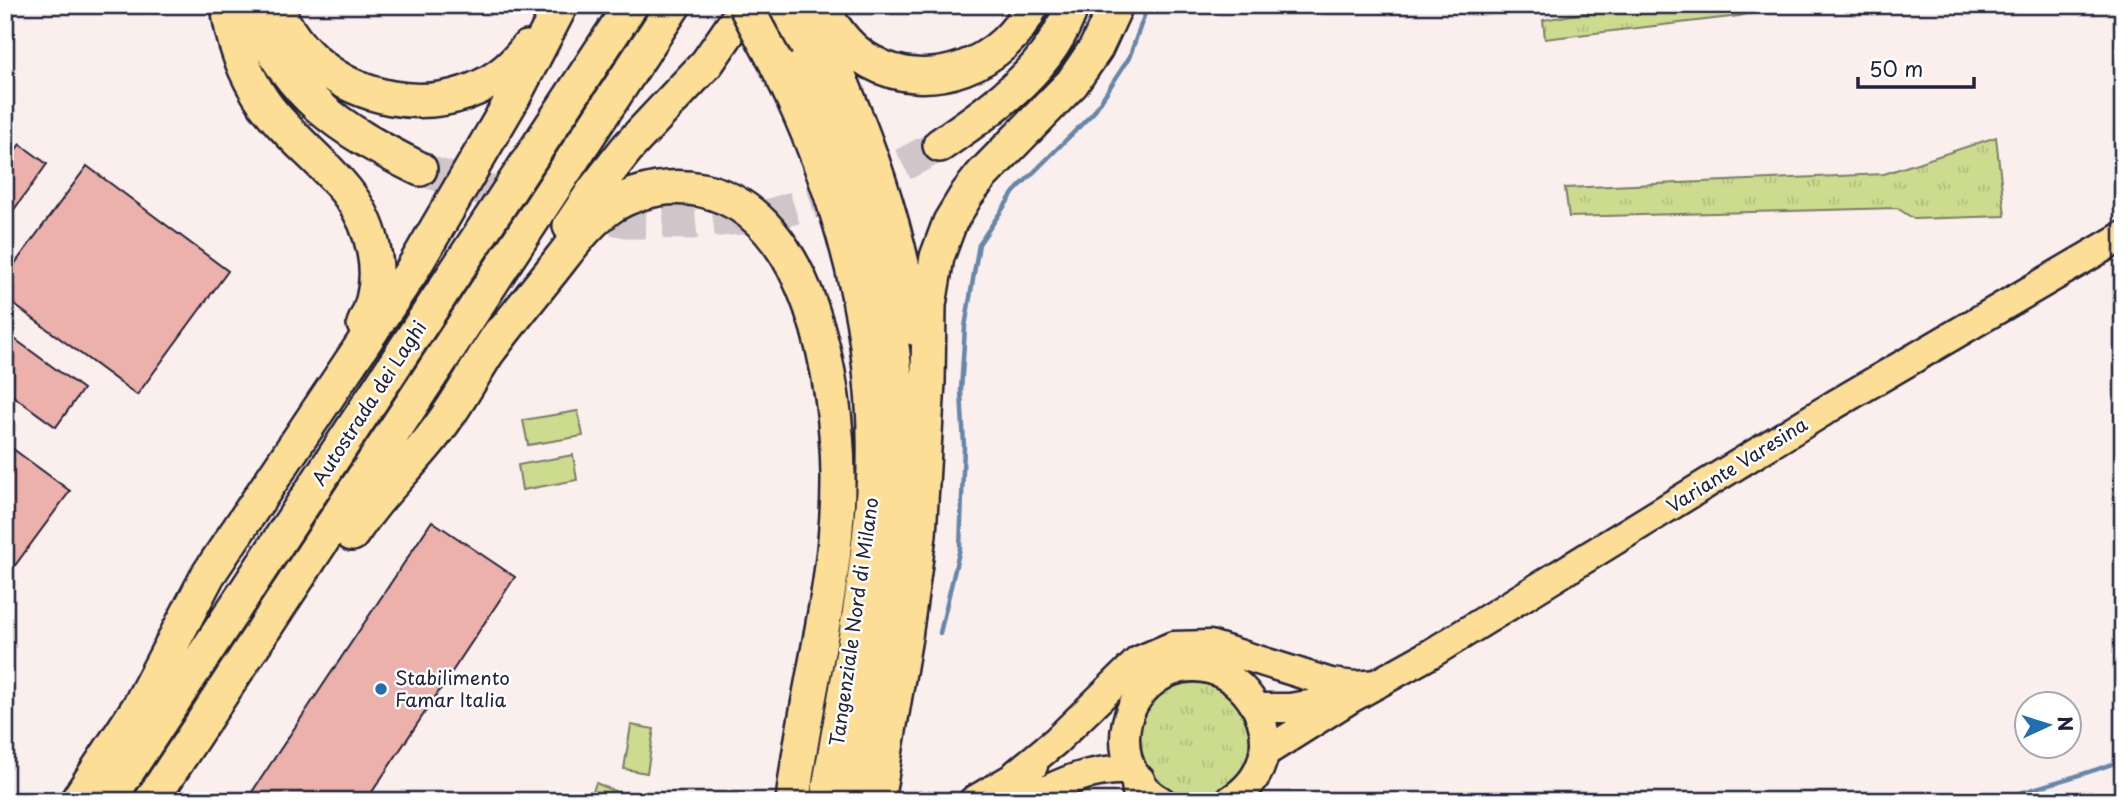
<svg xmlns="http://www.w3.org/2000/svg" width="2128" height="806" font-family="'Playpen Sans',sans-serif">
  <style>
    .grass { fill: url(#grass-tufts); stroke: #787e65; stroke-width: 2 }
    .park { fill: #cddb8f; stroke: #787e65; stroke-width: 2 }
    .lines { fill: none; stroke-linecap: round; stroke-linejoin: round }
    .stream { stroke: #6687a9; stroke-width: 4.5 }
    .building { fill: #ecb1ab; stroke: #22223b; stroke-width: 2 }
    .highway-tunnel { stroke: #d0c6ca; stroke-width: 33; stroke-dasharray: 33 17; stroke-linecap: butt }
    .primary-casing { stroke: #22223b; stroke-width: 33 }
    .highway-casing { stroke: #22223b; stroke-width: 38 }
    .primary { stroke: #fdde96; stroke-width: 28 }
    .highway { stroke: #fdde96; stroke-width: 33 }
    .highway-bridge-casing { stroke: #22223b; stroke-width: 38; stroke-linecap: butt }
    .highway-bridge { stroke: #fdde96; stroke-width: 33 }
    .poi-dot { fill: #1f6fb2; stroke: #fff; stroke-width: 2.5 }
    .labels { text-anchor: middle; stroke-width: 5; stroke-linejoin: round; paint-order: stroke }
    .street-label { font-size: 19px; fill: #22223b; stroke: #fff }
    .poi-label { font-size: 19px; fill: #22223b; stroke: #fff; text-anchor: start }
  </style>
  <defs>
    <pattern id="grass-tufts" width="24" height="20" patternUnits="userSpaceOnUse" patternTransform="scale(1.75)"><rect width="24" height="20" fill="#cddb8f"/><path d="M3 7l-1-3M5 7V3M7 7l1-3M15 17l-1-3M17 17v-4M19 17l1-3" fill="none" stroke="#b0bc7c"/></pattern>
  </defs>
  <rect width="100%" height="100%" fill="#fbefee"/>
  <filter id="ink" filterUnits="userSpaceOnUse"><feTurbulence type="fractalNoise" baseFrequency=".0143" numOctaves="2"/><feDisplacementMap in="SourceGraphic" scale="14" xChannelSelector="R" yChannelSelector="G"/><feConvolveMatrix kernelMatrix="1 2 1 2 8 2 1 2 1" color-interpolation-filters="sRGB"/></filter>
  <g filter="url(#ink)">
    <!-- grass -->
    <path class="grass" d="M1630,5H1784L1739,16L1545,39L1543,20Z
      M1996,137L2005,216L1914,219L1897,208L1569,217L1565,188L1884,174Z
      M1138 739a56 56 0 1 1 112 0a56 56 0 1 1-112 0Z"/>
    <!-- park -->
    <path class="park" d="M578,411L583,436L528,445L523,420Z
      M573,455L577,480L522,490L518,465Z
      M631,725L654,729L647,773L624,769Z
      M596,783L637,801H589Z"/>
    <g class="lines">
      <!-- stream -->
      <path class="stream" d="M940,633L960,548L964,446L961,391L965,327L979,244L1014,192L1093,113L1129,58L1148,5
        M1997,801C2039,786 2082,776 2123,760"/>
    </g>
    <!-- building -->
    <path class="building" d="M20,144L47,164L5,222V165Z
      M87,166L228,271L137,395L5,298V277Z
      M5,332L83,389L56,427L5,390Z
      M5,443L70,491L5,579Z
      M432,521L515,577L366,801H246Z"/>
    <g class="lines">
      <!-- highway-tunnel -->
      <path class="highway-tunnel" d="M420,169L501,195L575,211L631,222L692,223L770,215L859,188L940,145"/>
      <defs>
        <path id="primary" d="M1258,708H1289L1340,700
          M1264,753L1353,697L1432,653L1834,405L2123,236
          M1016,774L1056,741L1138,661L1173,646L1210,645L1331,683L1355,686L1377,684
          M973,801L1033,766
          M1025,801C1061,782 1091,768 1132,770
          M1161,801C1138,788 1125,765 1125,739C1125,719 1133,700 1148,686C1223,619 1318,747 1229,801"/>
        <path id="highway" d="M228,5C232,41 244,74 265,104C303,156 362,183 374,252C379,276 375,302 364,324
          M252,5C284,94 339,129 420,169
          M276,5C313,106 461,137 527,48
          M774,5C795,44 815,84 833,124C885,249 908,388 895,523C886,616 868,709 853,801
          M808,5C822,32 833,60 844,88C877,166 902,244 914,328
          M826,15C838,34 851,51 871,62C930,95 1005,64 1032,5
          M776,63C843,197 882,341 873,492C867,596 843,698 827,801
          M940,145C993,108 1051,70 1072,5
          M570,226L595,189L628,147L707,63L747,5
          M488,352C508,325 529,299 550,273C570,248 588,221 615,204C641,189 673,184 702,190C812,213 837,384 838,476C839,586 805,692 793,801
          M352,534C375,499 399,477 425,446C454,412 475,370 500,333
          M1138,781L1141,801
          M77,801L140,705L208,575L411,272L513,98L561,5
          M108,801L631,5
          M151,801L674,5
          M877,801L905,637L919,535L928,382L929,305L937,257L950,222L967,194L982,175L1072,83L1096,48L1116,5"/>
      </defs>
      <!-- primary casing -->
      <use href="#primary" class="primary-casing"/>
      <!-- highway casing -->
      <use href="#highway" class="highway-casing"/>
      <!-- primary -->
      <use href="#primary" class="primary"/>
      <!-- highway -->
      <use href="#highway" class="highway"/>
      <defs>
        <path id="highway-bridge" d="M745,5L776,63"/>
      </defs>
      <!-- highway-bridge casing -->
      <use href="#highway-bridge" class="highway-bridge-casing"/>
      <!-- highway-bridge -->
      <use href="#highway-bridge" class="highway-bridge"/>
    </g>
  </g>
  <!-- markers -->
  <circle class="poi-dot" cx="381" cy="689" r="7"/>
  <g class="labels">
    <!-- street labels -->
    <g class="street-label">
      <text transform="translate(369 403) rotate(-57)" y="7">Autostrada dei Laghi</text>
      <text transform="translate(1737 465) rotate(-32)" y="7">Variante Varesina</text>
      <text transform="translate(854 622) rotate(-82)" y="7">Tangenziale Nord di Milano</text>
    </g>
    <!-- poi labels -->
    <g class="poi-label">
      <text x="395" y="685">Stabilimento<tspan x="395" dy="22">Famar Italia</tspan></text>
    </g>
  </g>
  <!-- margin -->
  <rect width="2128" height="806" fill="none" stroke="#fff" stroke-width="28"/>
  <rect x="14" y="14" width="2100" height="778" fill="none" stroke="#22223b" stroke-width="2.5" filter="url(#ink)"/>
  <!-- north arrow -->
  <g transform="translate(2048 725) rotate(86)"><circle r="33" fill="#ffffff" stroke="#a7a7b1" stroke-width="2"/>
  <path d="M0-5L12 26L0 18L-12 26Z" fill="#1f6fb2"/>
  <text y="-10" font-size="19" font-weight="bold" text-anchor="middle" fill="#22223b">N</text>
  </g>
  <!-- scale -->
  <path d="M1858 77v10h116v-10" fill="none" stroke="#22223b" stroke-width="3.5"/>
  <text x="1869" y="77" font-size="21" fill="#22223b" stroke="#ffffff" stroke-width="5" paint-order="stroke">50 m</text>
</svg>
